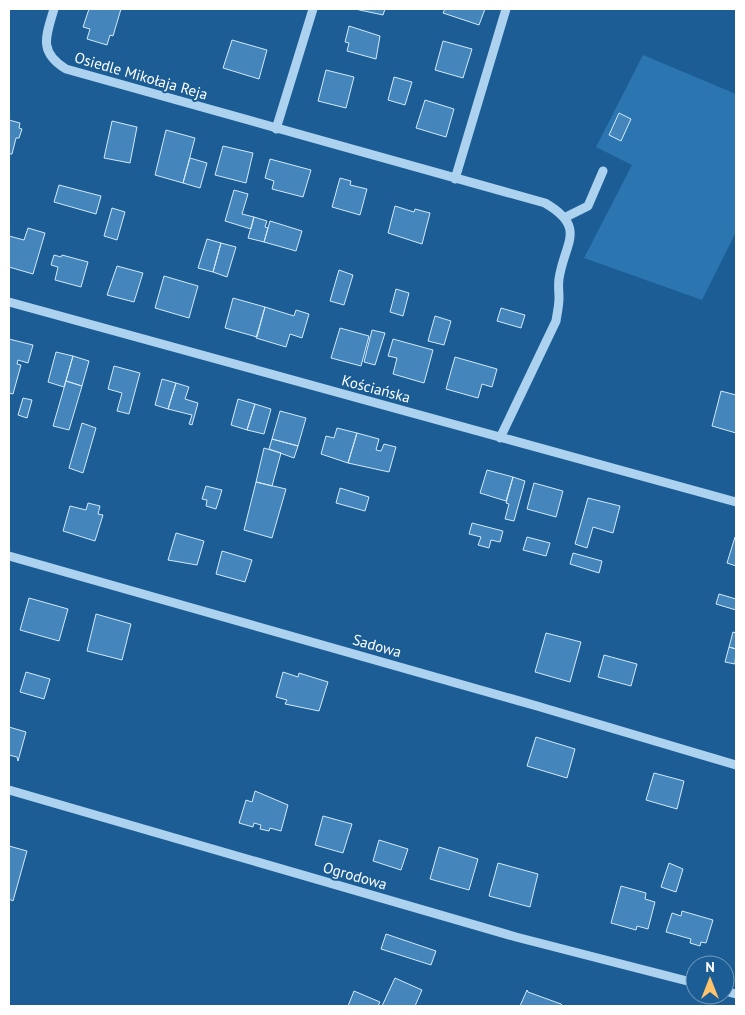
<svg xmlns="http://www.w3.org/2000/svg" width="745" height="1015" font-family="'PT Sans',sans-serif">
  <style>
    .green { fill: #2b76b0 }
    .building { fill: #4486bb; stroke: #d3e9fb }
    .lines { fill: none; stroke-linecap: round; stroke-linejoin: round }
    .minor { stroke: #acd2ef; stroke-width: 9 }
    .labels { text-anchor: middle; stroke-width: 4; stroke-linejoin: round; paint-order: stroke }
    .street-label { font-size: 15px; fill: #fff; stroke: #1b5d94 }
  </style>
  <rect width="100%" height="100%" fill="#1b5d94"/>
  <!-- green -->
  <path class="green" d="M643,55L736,94V232L702,300L584,258L632,165L596,147Z"/>
  <!-- building -->
  <path class="building" d="M89,9H121L113,36L110,35L107,45L87,39L90,29L83,27Z
    M355,9H385L383,15Z
    M445,9H485L479,25L443,13Z
    M349,26L380,36L376,59L347,51L349,43L345,42Z
    M232,40L267,50L259,79L223,68Z
    M443,41L472,49L463,78L435,70Z
    M326,70L354,77L346,108L318,101Z
    M394,77L412,82L405,105L388,100Z
    M425,100L454,109L446,137L416,128Z
    M619,113L631,119L621,141L609,135Z
    M9,120L20,123L19,128L22,129L19,138H16L12,154H9Z
    M112,121L137,127L130,163L104,158Z
    M166,130L195,138L183,183L155,175Z
    M223,146L253,153L246,183L215,175Z
    M190,158L207,163L200,188L183,183Z
    M270,159L311,170L303,197L272,189L274,181L265,178Z
    M340,178L351,181L350,185L367,189L360,215L332,207Z
    M59,185L101,196L96,214L54,202Z
    M234,190L248,194L242,214L254,217L251,229L225,221Z
    M395,206L414,212L415,209L430,213L422,244L388,233Z
    M112,208L125,212L117,240L104,236Z
    M254,217L267,221L265,227L268,228L264,242L248,238Z
    M270,221L302,231L296,251L264,242Z
    M28,228L45,233L33,274L9,267V236L24,240Z
    M207,239L221,243L213,272L198,268Z
    M221,243L236,247L227,277L213,272Z
    M54,255L61,257L62,255L88,262L81,287L55,280L58,267L51,265Z
    M117,266L143,273L134,302L107,295Z
    M339,270L353,275L344,305L330,301Z
    M164,276L198,286L189,318L155,308Z
    M396,289L409,293L403,316L390,312Z
    M233,298L265,307L257,337L225,328Z
    M265,307L294,316L296,310L309,314L302,338L290,334L286,347L256,338Z
    M501,308L525,315L521,328L497,321Z
    M435,316L451,321L444,345L428,341Z
    M340,328L369,336L361,366L331,358Z
    M372,330L385,333L375,365L364,362Z
    M9,339L33,345L28,363L18,360L17,364L21,365L13,394L9,393Z
    M393,339L433,350L424,383L393,374L397,358L388,356Z
    M56,352L73,356L64,387L48,382Z
    M73,356L89,361L82,386L66,381Z
    M455,357L497,369L492,387L482,384L478,398L446,389Z
    M114,366L140,373L129,414L117,411L122,393L108,389Z
    M162,379L176,383L168,409L155,405Z
    M66,381L82,386L69,430L53,426Z
    M176,383L189,387L185,399L198,403L192,425L189,424L192,415L168,409Z
    M721,391L736,395V433L712,426Z
    M23,398L32,400L27,418L18,415Z
    M238,399L255,404L247,430L231,425Z
    M255,404L271,409L264,434L247,430Z
    M280,411L306,418L298,446L272,439Z
    M82,423L96,428L83,473L69,468Z
    M337,428L357,433L348,463L321,454L326,436L334,438Z
    M357,433L379,439L376,450L381,451L384,444L396,447L389,472L348,463Z
    M272,439L298,446L294,458L269,449Z
    M264,448L281,453L272,486L256,482Z
    M487,470L513,477L506,501L480,493Z
    M513,477L525,481L514,521L505,519L509,504L506,503Z
    M256,482L286,489L272,538L244,530Z
    M534,483L563,491L556,517L527,509Z
    M206,486L222,490L216,509L206,506L207,500L202,499Z
    M340,488L369,497L365,511L336,503Z
    M588,498L620,506L613,533L593,527L587,548L575,544Z
    M88,503L100,506L98,514L103,515L95,541L63,531L70,506L86,510Z
    M472,523L503,531L500,542L491,540L489,548L478,545L481,537L469,534Z
    M176,533L204,541L197,565L168,560Z
    M527,537L550,543L546,556L523,550Z
    M735,537H736V566L727,563Z
    M222,551L252,560L245,582L216,574Z
    M573,553L602,561L599,573L570,564Z
    M719,594L736,599V610L716,604Z
    M29,598L68,609L59,641L20,630Z
    M96,614L131,624L122,660L87,651Z
    M733,632L736,633V649L729,647Z
    M546,633L581,642L570,682L535,672Z
    M729,647L736,649L735,664L725,662Z
    M604,655L637,664L631,686L598,677Z
    M26,672L50,679L44,699L20,692Z
    M283,672L298,677L299,673L328,682L319,711L285,704L287,700L276,697Z
    M9,727L26,732L18,761L17,757L9,755Z
    M536,737L575,749L567,778L527,766Z
    M654,773L684,781L677,809L646,800Z
    M255,791L288,805L281,831L270,828L269,831L260,829L261,825L254,823L253,827L239,823L246,800L252,802Z
    M323,816L352,824L343,853L315,845Z
    M379,840L408,849L401,870L373,861Z
    M9,846L27,851L13,901L9,899Z
    M439,847L478,859L469,890L430,879Z
    M498,863L538,874L530,907L489,896Z
    M669,863L683,869L676,892L661,887Z
    M621,886L646,893L645,899L655,902L648,929L637,926L636,930L611,923Z
    M682,911L713,920L706,943L701,942L700,946L690,943L691,939L666,932L672,913L681,916Z
    M386,934L436,951L431,965L381,949Z
    M395,978L422,990L415,1006H382Z
    M527,990L528,992L561,1004L563,1006H520Z
    M354,991L380,1002L378,1006H348Z"/>
  <g class="lines">
    <!-- minor -->
    <path class="minor" d="M54,9C46,36 38,52 66,69L545,203C588,228 564,243 559,279C558,285 559,292 559,298C559,306 557,314 556,321L500,438
      M276,129L313,9
      M455,179L506,9
      M564,218L588,206L603,171
      M9,302L736,502
      M9,556L537,706L736,765
      M9,790L516,937L695,983
      M725,991L736,994"/>
  </g>
  <g class="labels">
    <!-- street labels -->
    <g class="street-label">
      <text transform="translate(141 76) rotate(16)" y="5">Osiedle Mikołaja Reja</text>
      <text transform="translate(376 389) rotate(15)" y="5">Kościańska</text>
      <text transform="translate(377 646) rotate(16)" y="5">Sadowa</text>
      <text transform="translate(355 876) rotate(16)" y="5">Ogrodowa</text>
    </g>
  </g>
  <!-- border -->
  <rect width="745" height="1015" fill="none" stroke="#ffffff" stroke-width="20"/>
  <!-- north arrow -->
  <g transform="translate(710 980)"><circle r="24" fill="#1b5d94" stroke="#769ebf"/>
  <path d="M0-4L9 19L0 12L-9 19Z" fill="#ffc46a"/>
  <text y="-8" font-size="14" font-weight="bold" text-anchor="middle" fill="#ffffff">N</text>
  </g>
</svg>
